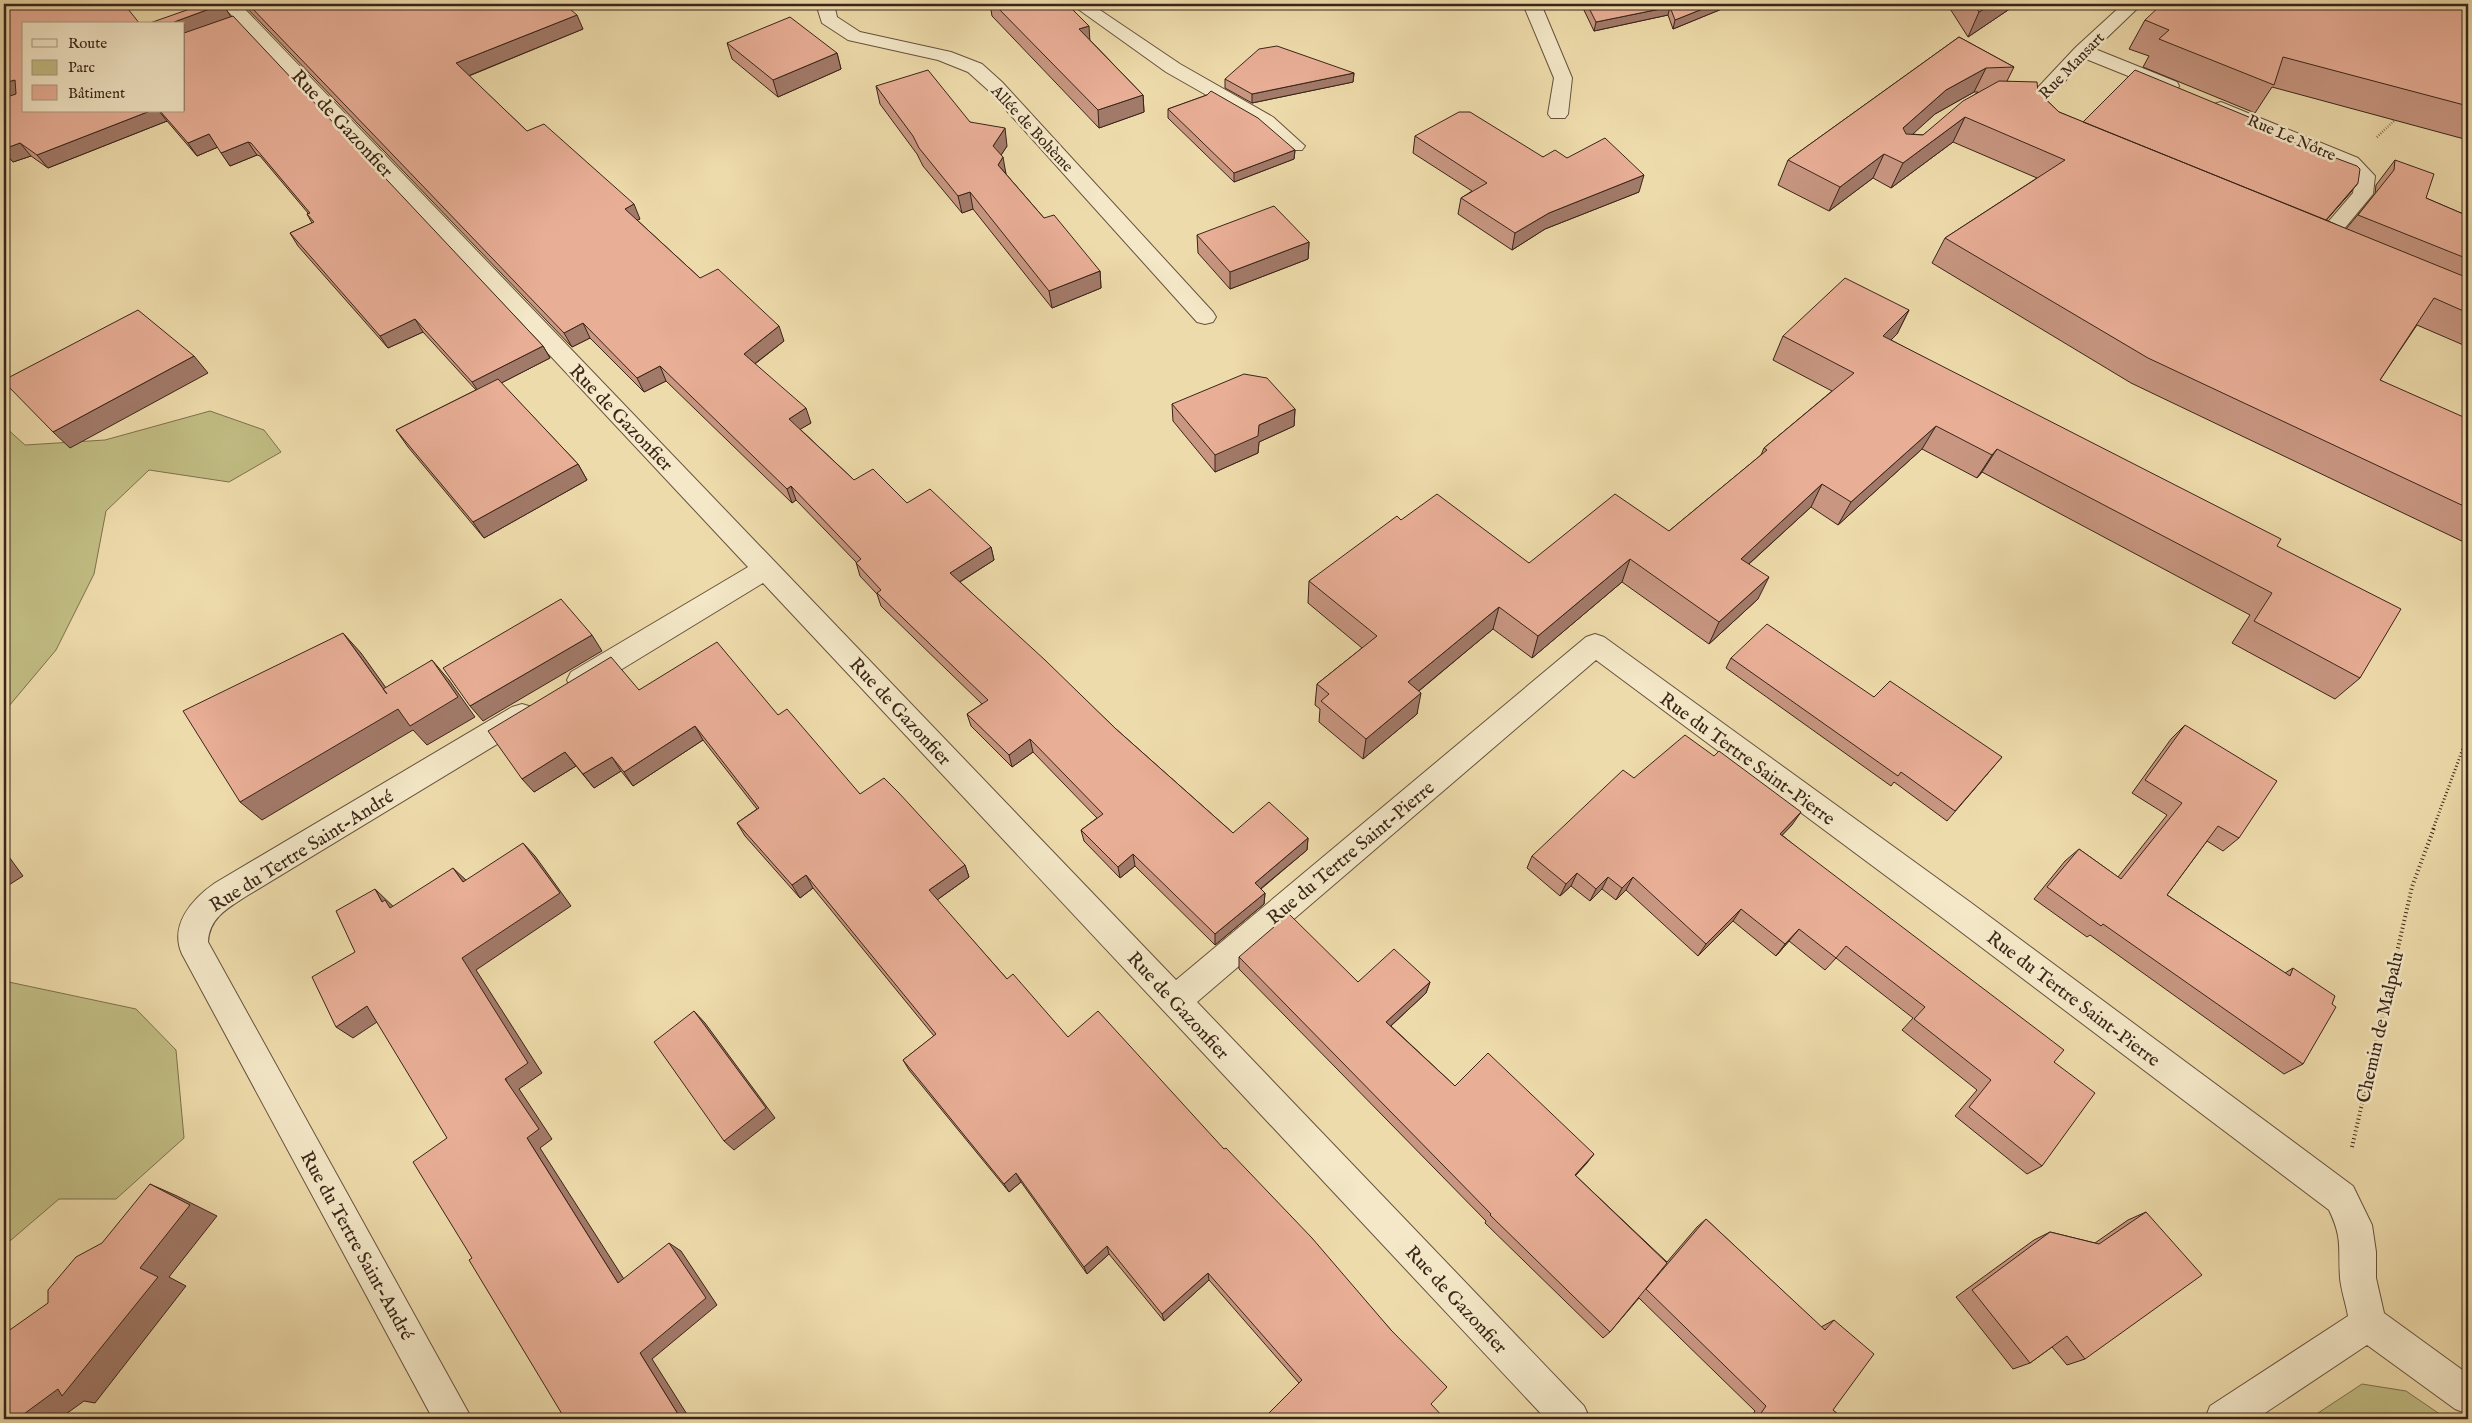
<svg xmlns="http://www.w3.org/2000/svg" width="2472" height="1423" font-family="'IM FELL English',serif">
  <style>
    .green { fill: #c1bd83; stroke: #7e714e }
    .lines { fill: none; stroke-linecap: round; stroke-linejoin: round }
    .minor-casing { stroke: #67523d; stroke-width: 2 }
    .path-far2 { stroke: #3a2518; stroke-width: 2.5; stroke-dasharray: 0.5 2; stroke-linecap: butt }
    .path-far1 { stroke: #3a2518; stroke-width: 3; stroke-dasharray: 1 2.5; stroke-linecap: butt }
    .path { stroke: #3a2518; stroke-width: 4; stroke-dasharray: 1 3; stroke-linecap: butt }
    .minor { fill: #f4e8c8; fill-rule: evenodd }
    .wall { fill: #c89681; stroke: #3a2518; fill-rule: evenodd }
    .shaded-wall { fill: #a27a69; stroke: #3a2518 }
    .building { fill: #e8ae96; stroke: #3a2518 }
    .labels { text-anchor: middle; stroke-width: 5; stroke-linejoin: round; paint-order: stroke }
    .far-street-label { font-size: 16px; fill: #3a2518; stroke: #f4e8c8 }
    .street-label { font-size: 19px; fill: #3a2518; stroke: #f4e8c8 }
  </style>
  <rect width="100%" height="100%" fill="#eedbab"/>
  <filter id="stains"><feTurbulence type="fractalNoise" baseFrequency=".004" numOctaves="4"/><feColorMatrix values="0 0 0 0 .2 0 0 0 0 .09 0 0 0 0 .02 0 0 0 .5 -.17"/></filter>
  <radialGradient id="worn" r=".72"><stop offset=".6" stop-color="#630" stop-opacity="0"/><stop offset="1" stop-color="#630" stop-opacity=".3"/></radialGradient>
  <!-- green -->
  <path class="green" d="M210,411L264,430L281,452L229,482L149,470L106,511L94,574L56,650L4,712V426L25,445L105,440Z
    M4,981L136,1009L176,1050L184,1138L116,1199H59L4,1246Z
    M2362,1384L2406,1391L2447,1419H2309Z"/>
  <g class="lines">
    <defs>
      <path id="minor" d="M221,4H240L1176,980L1586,637L1595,634L1604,637L1970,902L2353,1186L2372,1225L2376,1252V1278L2384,1313L2468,1374V1414L2455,1409L2367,1345L2256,1419H2205L2210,1406L2348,1316C2346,1304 2341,1290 2340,1278C2338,1248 2343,1239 2329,1210L1948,922L1596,660L1197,1002L1584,1406L1590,1419H1546L763,583L591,688L581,691L571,688L567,680L571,672L748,567Z
        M816,4H834L837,17L860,32L951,52L982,64L1002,82L1213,312L1216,317L1213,322L1205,324L1197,322L988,90L968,72L938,60L848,40L822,23Z
        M1071,4H1091L1180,64L1273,117L1305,146L1302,150H1288L1259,125L1166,72Z
        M1523,4H1541L1572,78L1568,114L1565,118H1551L1548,114L1554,78Z
        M2123,4H2142L2095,49L2177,82L2179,86L2177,90H2163L2086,59L2046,101V114L2056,125L2053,129H2039L2026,115V100L2076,47Z
        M2221,102L2358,158L2375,176L2373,194L2329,247L2322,249L2315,247L2311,242L2353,193L2355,177L2344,166L2214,112L2211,108L2214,104Z
        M522,704L532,707L536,715L532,723L245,897C226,909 209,919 208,942L472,1419H433L182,954C169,925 192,899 215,883L512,707Z"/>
    </defs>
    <!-- minor casing -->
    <use href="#minor" class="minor-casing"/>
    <!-- path-far2 -->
    <path class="path-far2" d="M2377,137L2398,117"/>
    <!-- path-far1 -->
    <path class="path-far1" d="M2433,829L2468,735"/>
    <!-- path -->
    <path class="path" d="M2352,1147L2412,887L2434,828"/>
    <!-- minor -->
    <use href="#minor" class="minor"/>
  </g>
  <!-- wall -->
  <path class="wall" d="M4,4L24,111L231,17L543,346L550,358L501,383L578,464L587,480L484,538L408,447L396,430L476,390L423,332L388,348L298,246L290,233L312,223L307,214L308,213L260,156L257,155L230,166L218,147L197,156L167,121L48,168L31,156L13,162L5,153L4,154Z
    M243,4H564L583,29L469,76L527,131L640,219L637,220L700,278L784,341L755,364L811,423L800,429L854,480L907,503L991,547L994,560L960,582L1116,729L1233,833L1308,838L1307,850L1261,889L1265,893L1264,904L1215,945L1135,866L1120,878L1084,841L1081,830L1097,818L1033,752L1012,767L971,726L967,714L982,704L881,606L877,594L860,576L856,562L796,500L792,503L666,381L644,392L590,338L572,347Z
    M990,4H1067L1090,40L1143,95L1144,112L1099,128L992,16Z
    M1581,4H1734L1673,29L1668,15L1594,31Z
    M1947,4H2017L1968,37Z
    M2468,4V140L2272,87L2255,113L2143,67L2149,56L2129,49L2145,20Z
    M1959,37L2014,67L2007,81L2038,92L2059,112L2083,122L2253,127L2351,192L2326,220L2346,229L2375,194L2376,185L2395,160L2426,198L2468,216V347L2417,325L2380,380L2468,428V544L2131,383L1932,263L1945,238L2037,178L1953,142L1891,188L1873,178L1829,211L1778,185L1788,160ZM1974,92H1978L1923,135L1912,134L1935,114Z
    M727,43L837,53L841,69L778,97L732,59Z
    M1354,73L1353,82L1252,103L1225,88V79Z
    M876,86L970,122L1007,146L1001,155L1006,174L1044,218L1100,271L1101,288L1052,308L973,209L962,213L923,166L917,154L880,104Z
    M1207,95L1295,150L1294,159L1234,182L1168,118V109Z
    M1415,136L1543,157L1567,158L1639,192L1545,229L1512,250L1458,214L1461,198L1472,191L1413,153Z
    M1197,235L1309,242L1308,259L1230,289L1198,253Z
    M1909,310L1897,334L1891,340L2277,546L2360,678L2335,699L2232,643L2250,615L1982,472L1977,478L1922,449L1838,525L1811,507L1749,564L1758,599L1709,644L1622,582L1532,658L1493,629L1419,691L1417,714L1363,759L1319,722L1320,709L1315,705L1317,684L1362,648L1308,603L1309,581L1401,520L1529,563L1669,531L1761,455L1764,448L1832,391L1773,360L1783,336Z
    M1172,404L1295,409L1294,426L1259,442L1258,453L1215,472L1173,421Z
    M1731,658L1874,697L2002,757L1947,821L1894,782L1891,786L1726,668Z
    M639,690L778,715L860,794L965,865L969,877L937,900L1007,979L1068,1037L1224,1149L1391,1330L1299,1383L1209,1280L1164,1321L1109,1254L1087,1274L1021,1182L1009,1192L909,1070L903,1060L934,1036L813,888L800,898L745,836L737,823L757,809L703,740L633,786L621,771L594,788L576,766L534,792Z
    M2185,725L2239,838L2223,851L2207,841L2167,895L2285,973L2293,968L2303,1064L2284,1074L2090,935L2087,937L2034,899L2065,861L2079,849L2118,877L2167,815L2132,793L2171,739Z
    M1634,778L1792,825L1782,835L2054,1062L2042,1166L2027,1174L1955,1116L1977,1090L1902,1030L1913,1018L1836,958L1825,970L1789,941L1776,956L1733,921L1698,956L1626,890L1616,900L1602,889L1590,901L1571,886L1560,896L1527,868L1532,856Z
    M1239,957L1358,982H1430L1426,993L1391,1026L1455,1086L1587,1163L1575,1175L1667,1262L1697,1227L1706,1219L1821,1327L1834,1320L1833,1410L1843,1419H1749L1755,1411L1639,1298L1610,1332L1603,1338L1485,1223L1486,1221L1239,969Z
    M2146,1212L2085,1359L2067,1365L2052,1347L2030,1363L2013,1369L1956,1297L2034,1240L2050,1232L2095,1243L2128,1220Z"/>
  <!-- shaded-wall -->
  <path class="shaded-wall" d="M223,4L231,17L184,34V24H174V22Z
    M1715,4H1734L1673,29L1675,20Z
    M1992,4H2017L1968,37L1979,12Z
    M1670,7L1668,15L1594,31L1596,22Z
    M577,15L583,29L463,78L456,63Z
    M1089,26L1090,43L1079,29Z
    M837,53L841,69L778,97L773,80Z
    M1986,68L1974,92L1935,114L1892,153L1903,128L1946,90Z
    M1354,73L1353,82L1252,103V94Z
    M15,80L24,91L4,99V83Z
    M1143,95L1144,112L1099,128L1098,110Z
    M150,111H159L167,121L48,168L37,155Z
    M1965,117L1953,142L1891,188L1903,163Z
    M1005,128L1007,146L996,163L993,146Z
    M209,134L218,147L197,156L188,143Z
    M248,142L257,155L230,166L221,153Z
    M20,143L31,156L13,162L5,153L4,154V149Z
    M1295,150L1294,159L1234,182V173Z
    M1884,154L1873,178L1829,211L1840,187Z
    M1003,157L1006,174L998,165Z
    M1644,175L1639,192L1545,229L1512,250L1515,233L1549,213Z
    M2358,183L2351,192L2317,231L2324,222Z
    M970,192L973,209L962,213L958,196Z
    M634,204L640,219L631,223L625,209Z
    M1309,242L1308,259L1230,289V272Z
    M1100,271L1101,288L1052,308L1049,291Z
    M1909,310L1897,334L1871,360L1883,336Z
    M415,319L423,332L388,348L380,336Z
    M583,323L590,338L572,347L564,333Z
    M779,326L784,341L749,368L744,354Z
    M543,346L550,358L480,394L472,382Z
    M194,356L208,373L70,448L53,432Z
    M660,366L666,381L644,392L637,378Z
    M806,408L811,423L794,433L789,419Z
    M1295,409L1294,426L1259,442L1258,453L1215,472V455L1259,425Z
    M1936,426L1922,449L1838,525L1851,502Z
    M1997,449L1982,472L1977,478L1992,455Z
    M578,464L587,480L484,538L473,522Z
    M1822,484L1811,507L1730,581L1741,559Z
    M791,486L796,500L792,503L787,489Z
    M991,547L994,560L953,586L950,573Z
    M1630,559L1622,582L1532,658L1538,636Z
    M1769,577L1758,599L1709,644L1719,622Z
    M1499,607L1493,629L1404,703L1408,682Z
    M343,633L361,653L404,713L387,694Z
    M592,635L602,651L483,721L470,706Z
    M432,660L449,680L475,717L427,745L413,730L262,820L240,802Z
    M1421,693L1417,714L1363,759L1366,739Z
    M695,726L703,740L633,786L624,772Z
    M1030,739L1033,752L1012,767L1009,755Z
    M565,752L576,766L534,792L522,779Z
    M612,757L621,771L594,788L583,774Z
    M1801,812L1792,825L1772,846L1780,834Z
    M1308,838L1307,850L1254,894L1255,883Z
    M523,843L535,856L571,906L476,970L542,1073L519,1089L552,1139L540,1148L631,1290L618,1283L527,1138L462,958Z
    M4,850L23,876L4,888Z
    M1133,854L1135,866L1120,878L1118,867Z
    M965,865L969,877L934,902L929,890Z
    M453,868L467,881L463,882Z
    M1577,873L1571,886L1560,896L1566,884Z
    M806,875L813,888L800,898L792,885Z
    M1608,877L1602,889L1590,901L1596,889Z
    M1633,877L1626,890L1616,900L1622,888Z
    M375,889L400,913L405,921L382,902Z
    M1265,893L1264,904L1215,945V934Z
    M1741,909L1733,921L1698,956L1706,944Z
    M1799,929L1789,941L1776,956L1785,944Z
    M1430,982L1426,993L1383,1033L1386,1022Z
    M367,1006L383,1018L353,1038L336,1027Z
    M694,1011L705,1023L775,1118L734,1150L724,1141Z
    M1594,1154L1587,1163L1568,1184L1575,1175Z
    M1016,1173L1021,1182L1009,1192L1004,1184Z
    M150,1184L177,1196L217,1216L169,1277L186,1286L95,1403L84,1401L59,1419H17L140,1268Z
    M669,1243L681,1251L717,1305L652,1359L690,1419H681L640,1353Z
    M1107,1246L1109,1254L1087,1274L1084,1267Z
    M1208,1273L1209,1280L1164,1321L1162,1314Z"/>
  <!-- building -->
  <path class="building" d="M4,4H124L140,24H24V111H150L37,155L20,143L4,149V98L16,94L15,80L4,83Z
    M204,4H223L174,22V24H147Z
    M248,4H564L577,15L456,63L527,131L544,124L634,204L625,209L700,278L718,269L779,326L744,354L806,408L789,419L854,480L873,469L907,503L930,489L991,547L950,573L1045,660L1116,729L1233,833L1269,802L1308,838L1255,883L1265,893L1215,934L1133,854L1118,867L1081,830L1103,814L1030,739L1009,755L967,714L988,700L877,593L881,590L856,563L861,559L791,486L787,489L660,366L637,378L583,323L564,333Z
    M994,4H1067L1089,26L1079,29L1143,95L1098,110Z
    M1587,4H1715L1675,20L1670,7L1596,22Z
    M1974,4H1992L1979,12Z
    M2162,4H2468V106L2283,57L2274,85L2159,39L2169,30L2145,20Z
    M233,16L543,346L472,382L415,319L380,336L290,233L314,222L307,214L310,213L251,143L248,142L221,153L209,134L188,143L160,111H184V33Z
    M790,17L837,53L773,80L727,43Z
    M1959,37L2014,67L1986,68L1946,90L1903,128L1906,134L1923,135L1963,101L1999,81L2037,82L2038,92L2059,112L2468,278V313L2434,298L2380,380L2468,419V423L2466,427L2468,428V508L2148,358L1945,238L2065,160L1965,117L1903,163L1884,154L1840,187L1788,160Z
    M1277,46L1354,73L1252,94L1225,79L1259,49Z
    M928,70L970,122L1005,128L993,146L1003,157L998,165L1044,218L1054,215L1100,271L1049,291L970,192L958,196L919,148L913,136L876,86Z
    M2135,70L2256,120L2253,127L2357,166L2360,169L2358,183L2326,220L2083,122Z
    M1211,91L1258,118L1295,150L1234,173L1168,109L1207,95Z
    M1459,112H1470L1543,157L1555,150L1567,158L1605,138L1644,175L1549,213L1515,233L1461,198L1487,183L1415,136Z
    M2395,160L2434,174L2426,198L2468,216V259L2358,215L2394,170Z
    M1274,206L1309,242L1230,272L1197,235Z
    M1845,278L1909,310L1883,336L2281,539L2277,546L2401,609L2360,678L2254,621L2272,593L1997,449L1992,455L1936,426L1851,502L1822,484L1741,559L1769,577L1719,622L1630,559L1538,636L1499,607L1408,682L1421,693L1366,739L1321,701L1329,694L1317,684L1377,636L1309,581L1397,516L1401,520L1437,494L1529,563L1615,494L1669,531L1767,450L1764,448L1854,373L1783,336Z
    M138,310L194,356L53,432L4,382V380Z
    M1244,374L1267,378L1295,409L1259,425L1258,436L1215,455L1172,404Z
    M498,379L578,464L473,522L396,430Z
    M561,599L592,635L470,706L443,668Z
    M1767,624L1874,697L1890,681L2002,757L1955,811L1901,772L1898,776L1731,658Z
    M343,633L387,694L383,689L432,660L458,697L410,726L398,709L240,802L183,711Z
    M717,642L778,715L787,709L860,794L884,778L899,793L965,865L929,890L1007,979L1013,974L1068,1037L1098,1011L1224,1149L1226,1148L1312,1238L1391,1330L1447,1387L1431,1404L1445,1419H1263L1302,1380L1208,1273L1162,1314L1107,1246L1084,1267L1016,1173L1004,1184L903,1060L936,1034L806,875L792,885L737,823L759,808L695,726L624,772L612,757L583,774L565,752L522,779L488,731L611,657L639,690Z
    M2185,725L2277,781L2239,838L2218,826L2167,895L2290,976L2293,968L2335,996L2332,1004L2336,1007L2303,1064L2103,924L2101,926L2047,887L2079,849L2121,879L2182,803L2145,780Z
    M1685,735L1714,756L1719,751L1801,812L1780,834L2064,1050L2054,1062L2095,1093L2042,1166L1969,1107L1991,1080L1914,1019L1925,1007L1846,946L1836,958L1799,929L1785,944L1741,909L1706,944L1633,877L1622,888L1608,877L1596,889L1577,873L1566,884L1532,856L1623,770L1634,778Z
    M523,843L560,893L462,958L528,1063L505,1079L539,1129L527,1138L618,1283L669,1243L706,1298L640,1353L681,1419H565L469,1260L472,1258L413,1162L447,1138L367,1006L336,1027L312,977L355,952L336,911L375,889L382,902L385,900L390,908L453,868L463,882Z
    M1289,914L1358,982L1394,949L1430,982L1386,1022L1455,1086L1488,1053L1594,1154L1575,1175L1667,1263L1610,1332L1490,1215L1491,1214L1239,957Z
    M694,1011L766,1108L724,1141L654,1042Z
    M150,1184L190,1205L140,1268L158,1277L62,1396L58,1389L17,1419H4V1334L48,1303V1290L76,1257L102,1243Z
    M2146,1212L2202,1275L2085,1359L2067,1336L2030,1363L1972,1290L2050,1232L2099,1244Z
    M1706,1219L1825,1330L1834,1320L1874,1354L1833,1410L1843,1419H1757L1766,1406L1646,1289Z"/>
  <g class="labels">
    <!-- far-street labels -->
    <g class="far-street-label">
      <text transform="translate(2071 65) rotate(-46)" y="6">Rue Mansart</text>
      <text transform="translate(1033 128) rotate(47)" y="6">Allée de Bohème</text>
      <text transform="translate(2292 137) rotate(23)" y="6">Rue Le Nôtre</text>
    </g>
    <!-- street labels -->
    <g class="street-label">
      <text transform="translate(343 123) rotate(47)" y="7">Rue de Gazonfier</text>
      <text transform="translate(622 417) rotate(46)" y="7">Rue de Gazonfier</text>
      <text transform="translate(901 711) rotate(47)" y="7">Rue de Gazonfier</text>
      <text transform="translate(1748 758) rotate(36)" y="7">Rue du Tertre Saint-Pierre</text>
      <text transform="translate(301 850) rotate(-32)" y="7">Rue du Tertre Saint-André</text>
      <text transform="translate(1350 852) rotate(-40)" y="7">Rue du Tertre Saint-Pierre</text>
      <text transform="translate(2074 998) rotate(37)" y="7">Rue du Tertre Saint-Pierre</text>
      <text transform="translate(1179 1005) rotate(47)" y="7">Rue de Gazonfier</text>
      <text transform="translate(2379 1027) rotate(-77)" y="7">Chemin de Malpalu</text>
      <text transform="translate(358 1245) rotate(61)" y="7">Rue du Tertre Saint-André</text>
      <text transform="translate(1457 1299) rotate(47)" y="7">Rue de Gazonfier</text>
    </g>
  </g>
  <!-- margin -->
  <rect width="2472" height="1423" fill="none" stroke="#eedbab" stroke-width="20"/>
  <rect x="5" y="5" width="2462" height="1413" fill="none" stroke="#3a2518" stroke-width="2.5"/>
  <rect x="10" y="10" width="2452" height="1403" fill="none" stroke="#3a2518"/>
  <!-- legend -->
  <rect x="22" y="22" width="162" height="90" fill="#f4e8c8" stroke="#aa9a82"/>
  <rect x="32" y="39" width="25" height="8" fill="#f4e8c8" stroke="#aa9a82"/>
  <text x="68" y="48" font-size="15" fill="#3a2518">Route</text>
  <rect x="32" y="60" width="25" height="15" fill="#c1bd83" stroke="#aa9a82"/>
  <text x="68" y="72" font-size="15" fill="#3a2518">Parc</text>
  <rect x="32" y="85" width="25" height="15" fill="#e8ae96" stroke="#aa9a82"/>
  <text x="68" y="98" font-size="15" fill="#3a2518">Bâtiment</text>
  <rect width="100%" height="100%" filter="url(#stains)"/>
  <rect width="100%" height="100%" fill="url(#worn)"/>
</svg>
